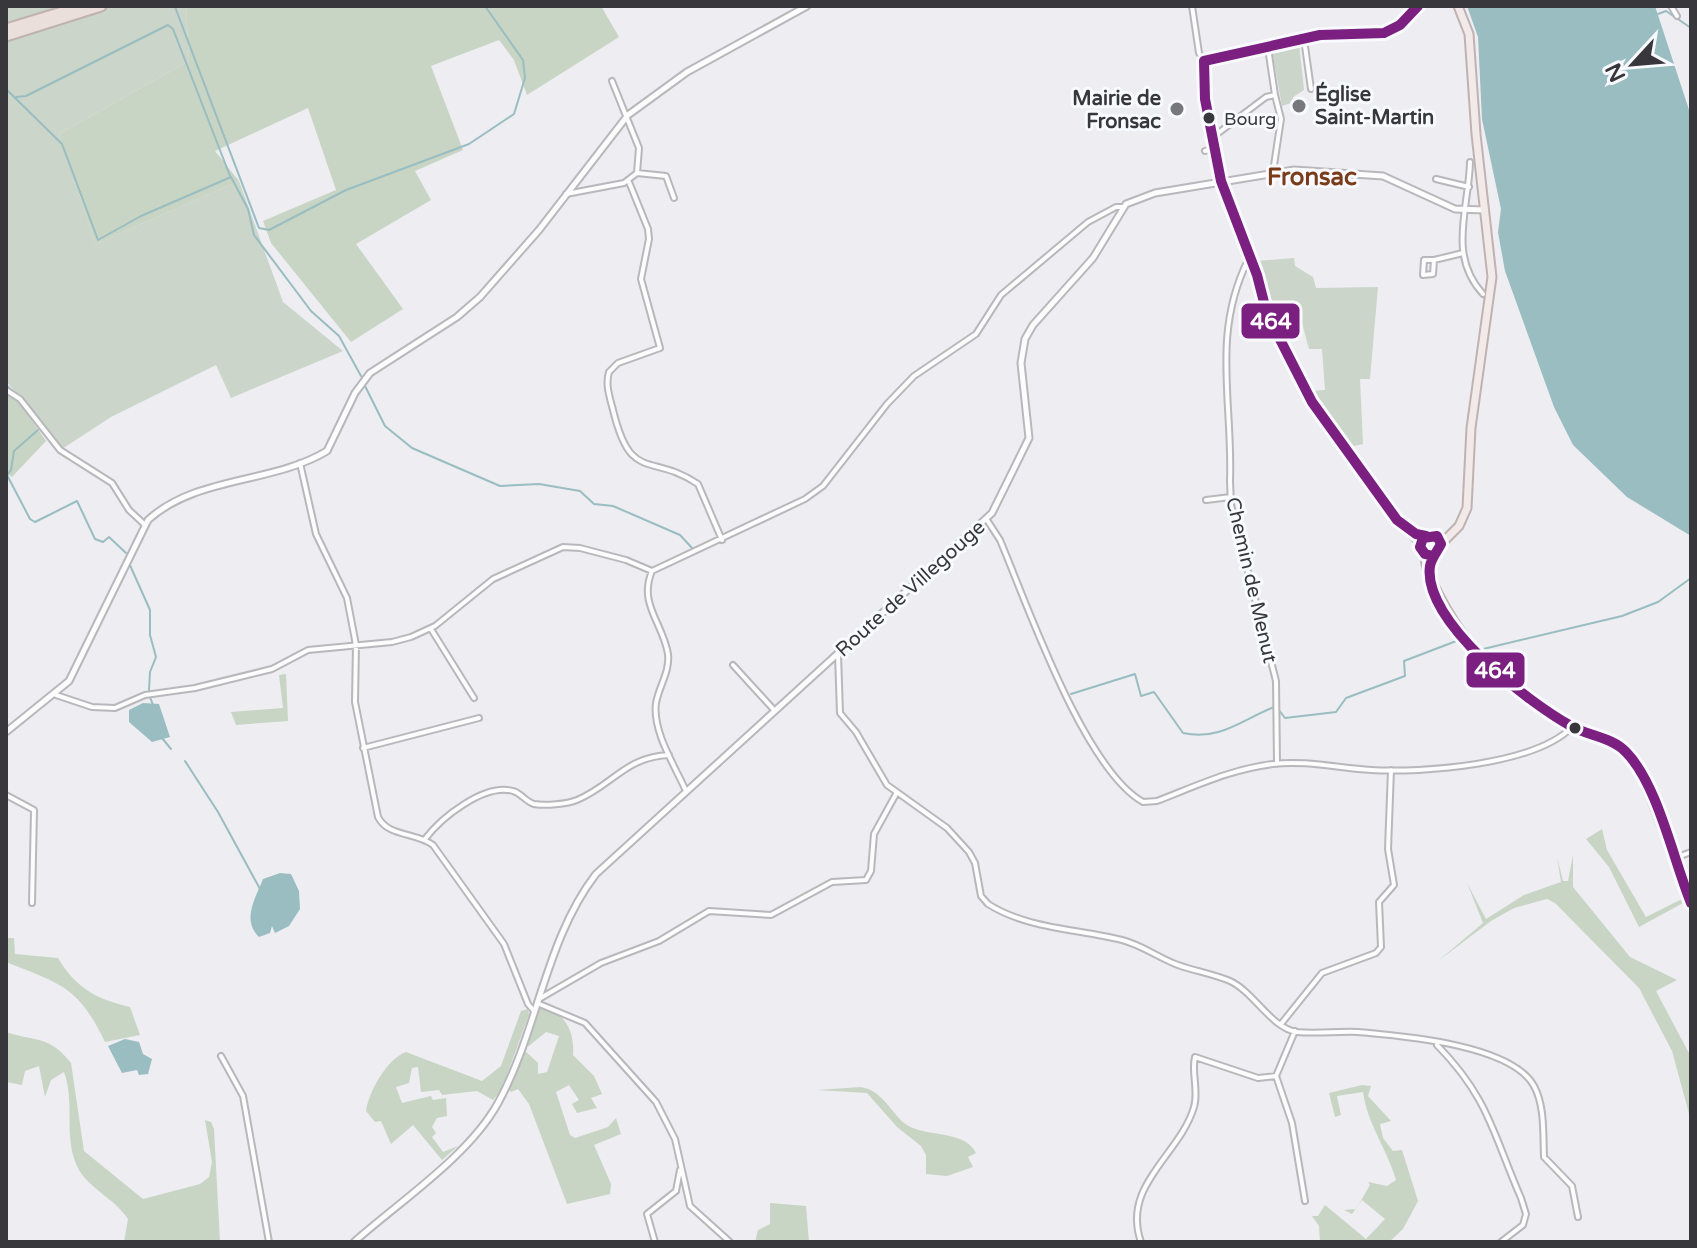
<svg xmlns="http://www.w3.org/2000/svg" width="1697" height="1248" font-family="'Varela Round',sans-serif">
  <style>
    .green { fill: #cbd5c9 }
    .forest { fill: #c8d5c4 }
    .water { fill: #99bdc0 }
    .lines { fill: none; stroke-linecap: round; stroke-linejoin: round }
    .stream { stroke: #99bdc0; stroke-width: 2 }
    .minor-casing { stroke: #b8b8bc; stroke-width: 8 }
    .tertiary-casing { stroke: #b8b8bc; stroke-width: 9 }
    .primary-casing { stroke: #bfb2b0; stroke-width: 11 }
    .motorway-casing { stroke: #bfb2b0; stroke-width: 13 }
    .minor { stroke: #fcfcfd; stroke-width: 4 }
    .tertiary { stroke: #fcfcfd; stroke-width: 5 }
    .primary { stroke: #f2eae9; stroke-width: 7 }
    .motorway { stroke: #ebdfdb; stroke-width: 9 }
    .bus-1-casing { stroke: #f9faff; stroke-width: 16 }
    .bus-1 { stroke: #7b2080; stroke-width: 10 }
    .poi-dot { fill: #77777c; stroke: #f9faff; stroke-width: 3 }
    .bus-dot { fill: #38383c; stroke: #f9faff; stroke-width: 3 }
    .labels { text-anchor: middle; stroke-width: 6; stroke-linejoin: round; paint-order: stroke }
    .bus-label { font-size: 18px; fill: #38383c; stroke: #f9faff; text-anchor: start }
    .poi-label { font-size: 20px; font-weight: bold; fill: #38383c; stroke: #f9faff; text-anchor: start }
    .street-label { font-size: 20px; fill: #38383c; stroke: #f9faff }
    .quarter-label { font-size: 24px; font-weight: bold; fill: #7b3c19; stroke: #f9faff }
    .line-badge { stroke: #f9faff; stroke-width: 3 }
    .badge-label { font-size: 22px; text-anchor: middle; font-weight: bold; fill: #fff }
  </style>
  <rect width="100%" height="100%" fill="#ededf2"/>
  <!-- green -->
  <path class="green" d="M6,6H186L189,61L59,134L96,244L239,181L283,302L343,351L231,398L216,365L111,417L62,449L6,381Z
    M1299,44L1304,90L1293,97L1294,102L1282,106L1272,51Z
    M1294,258L1295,266L1313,277L1316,288L1378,287L1370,379H1360L1363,444L1349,447L1310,391L1325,390L1322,349H1309L1302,323L1277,326L1257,261Z"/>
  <!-- forest -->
  <path class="forest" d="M186,6H601L619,37L527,95L514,60L499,40L431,66L463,150L415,171L431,200L356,244L403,309L351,342L271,243L263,221L336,190L308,108L215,151L239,181L96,244L59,134L189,61Z
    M6,393L20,403L46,441L12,477L6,473Z
    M286,674L288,721L236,725L231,712L283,708L279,675Z
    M1602,829L1607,850L1646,917L1682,899L1683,903L1639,927L1609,867L1586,839Z
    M1573,855V887L1630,957L1677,980L1656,991L1691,1057V1121L1672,1051L1639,988L1555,903L1547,899L1514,908L1491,921L1438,961L1483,923L1467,883L1486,919L1524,895L1561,882L1557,857L1563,881H1568Z
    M8,938H14L15,954L58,958C76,988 96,999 130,1007L140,1035L105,1042C78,986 61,984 6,962Z
    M538,1008C564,1009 575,1031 573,1055L594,1076L602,1094L591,1098L597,1108L577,1113L572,1104L579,1100L569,1085L556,1092L570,1135L575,1138L608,1127L616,1118L621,1134L594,1145L611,1184L610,1194L567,1204L529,1104L518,1089L511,1092L507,1087L522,1048L538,1063V1074L547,1072L559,1036L546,1032L529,1046L524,1045Z
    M528,1009L529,1014L502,1089L493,1100L477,1091L442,1095L439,1090L421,1092L418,1067L412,1068L409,1083L396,1087L402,1103L431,1096L433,1100L446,1098L447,1116L437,1118L432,1127L436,1133L432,1137L443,1152L458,1146L442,1160L413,1125L391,1144L381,1121L375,1122L366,1111C369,1091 387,1059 406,1052L482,1081L501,1066L521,1011Z
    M6,1032C36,1042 49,1035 71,1063L84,1151L143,1199L200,1184L209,1177L212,1162L205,1120L211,1122L214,1129L220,1242H124L128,1219C115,1199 90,1189 79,1170C62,1138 76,1105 64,1072L51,1080L45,1097L39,1066L25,1071L22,1085L6,1082Z
    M1362,1085L1371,1086L1368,1096L1391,1121L1380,1124L1383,1138L1393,1151L1402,1150L1418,1201L1403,1229L1389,1242H1320L1319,1226L1312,1216H1318L1325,1205L1366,1239L1385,1219L1362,1200L1352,1214L1344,1210L1356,1209L1370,1185L1368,1182L1387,1186L1396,1180C1387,1149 1367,1123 1363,1092L1337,1096L1341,1115L1335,1117L1329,1093Z
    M861,1087C882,1091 889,1109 903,1122C922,1139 964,1128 976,1153L968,1157L973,1167L947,1176L926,1174V1155L921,1146L897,1127L867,1093L817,1090Z
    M770,1203L806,1206L809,1242H755L758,1230L770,1224Z"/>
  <!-- water -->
  <path class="water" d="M1467,6H1655L1691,116V536L1627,497L1573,445L1554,407L1505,271L1498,232L1501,209L1482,119L1478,37Z
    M143,703L159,704L170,737L152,742L129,722V710Z
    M280,873L291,874L299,891L300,909L289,926L275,933L272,926L270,933L259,937C241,920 256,897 263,879Z
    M125,1039L139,1042L143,1054L152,1059L148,1074L139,1075L137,1070L122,1073L108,1046Z"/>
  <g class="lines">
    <!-- stream -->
    <path class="stream" d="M175,7L259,228L269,230L346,190L469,144L514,114L525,78L523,60L485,6
      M1658,14L1666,11L1691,28
      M6,89L62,144L98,240L141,216L231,177L248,209L254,235L311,311L339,336L361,376
      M16,97L26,96L168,25L173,29L230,176
      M6,385L18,396
      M365,386L385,426L412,448L500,486L539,484L580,491L594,504L613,506L680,535L693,549
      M26,403L39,420
      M38,430L14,451L11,470L7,475L30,519L35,522L77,501L95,539L103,542L109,537L126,553
      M129,563L150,610V635L156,657L150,672L149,690
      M1479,650L1622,616L1658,602L1691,578
      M1071,694L1135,674L1141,696L1154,692L1183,733C1220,741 1241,720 1274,707
      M150,697L153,705
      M1278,709L1285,718L1336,712L1346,698L1405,676L1404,661L1459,640
      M162,738L171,749
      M185,761L218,812L260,889"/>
    <defs>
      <path id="minor" d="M1192,6L1199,53L1204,61
        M1671,6L1677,16
        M1304,39L1311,89
        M1268,48L1275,95
        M1213,137L1266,97L1275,95L1281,119L1273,172
        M1205,151L1215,148
        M1470,162C1469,208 1447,255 1483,294
        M637,173L666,176L674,198
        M1436,179L1469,187
        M629,182L648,229L649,239L641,279L660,348L618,363L609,372C605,385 610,398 613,410C631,484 650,452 698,484L722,540
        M566,194L624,183L637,173L639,148L612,81
        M1248,260C1211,335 1233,402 1230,481L1231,505L1276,681L1277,763
        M1434,260H1424L1423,275L1433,274L1434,260L1463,253
        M6,390L20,399L60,450L112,483L129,510L144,524
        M300,463L316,534L347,598L356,645L355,702L378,817C388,837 416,832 433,845L504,944L528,1004L534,1011
        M1206,500L1231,497
        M987,520L1000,540C1027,604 1084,769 1143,802L1157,801C1196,786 1231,769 1273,764C1305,760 1339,768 1371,770C1422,773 1535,765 1572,727
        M431,629L474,698
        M838,654L840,713L856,732L887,785L947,828L969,852L975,863L981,896L988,904C1027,929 1079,929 1122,940C1142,945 1159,958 1178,965C1195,971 1213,974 1230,981C1254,992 1271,1028 1297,1032C1317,1034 1338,1031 1358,1032C1401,1036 1511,1044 1534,1086C1545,1106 1543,1135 1544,1157L1572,1186L1578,1217
        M733,665L775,711
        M56,695L92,707L115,708L145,695L195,688L272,669L308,650L392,642L411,637L435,626L493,579L563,547L580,548L626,560L652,571
        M363,748L479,718
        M686,791C675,766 652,731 656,703C659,686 670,672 668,654C663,623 638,604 652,571L805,499L823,486L887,404L914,376L976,334L1001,295L1088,222L1116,207H1123
        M6,795L34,810L32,903
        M425,839C441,818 484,783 513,791C521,793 526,802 534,804C545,806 567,804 577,800C613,785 625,757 669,755
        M1675,858L1691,852
        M539,999L601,963L659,941L709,911L771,915L832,882L866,880L871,871L874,834L896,794
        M537,1003L585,1023L656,1102L675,1139L690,1206L730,1242
        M1281,1024L1322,973L1376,953L1381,947L1379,902L1394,885L1388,849L1391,770
        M1437,1045C1489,1098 1493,1134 1521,1198L1526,1214L1523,1225L1501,1242
        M221,1056L243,1096L269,1242
        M1276,1076L1292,1123L1305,1201
        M1276,1076L1295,1031
        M676,1191L680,1170
        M655,1242L647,1214L676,1191
        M1141,1242C1121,1185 1180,1155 1194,1107C1199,1090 1191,1072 1195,1057L1258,1078L1276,1076"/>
      <path id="tertiary" d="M1418,6L1400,25L1384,33L1320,35L1207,60L1202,67L1221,181L1272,325L1318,411L1397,520L1420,544
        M1405,528L1425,536
        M6,732L69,681L148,520C196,476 272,484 327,451L355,393L370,373L457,317L480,297L539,230L628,115L687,72L807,6
        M354,1242C399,1202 469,1156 498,1103C538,1031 545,940 596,874L992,513L1029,438L1021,363L1025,339L1033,325L1093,258L1126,204L1155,193L1294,170L1383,176L1455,209L1485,210"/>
      <path id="primary" d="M1441,544L1459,526L1467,508L1471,428L1492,277L1476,134L1469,34L1458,6
        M1425,554C1425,571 1434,585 1441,599C1471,656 1515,695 1570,726C1588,736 1611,737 1626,751C1647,773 1676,869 1691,903
        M1430,572L1433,556L1441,544L1437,536L1423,538L1420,547L1425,554L1433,556"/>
      <path id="motorway" d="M6,29L82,6
        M6,36L101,6"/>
    </defs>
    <!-- minor casing -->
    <use href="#minor" class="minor-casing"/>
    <!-- tertiary casing -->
    <use href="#tertiary" class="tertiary-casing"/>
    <!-- primary casing -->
    <use href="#primary" class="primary-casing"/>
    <!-- motorway casing -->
    <use href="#motorway" class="motorway-casing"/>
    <!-- minor -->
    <use href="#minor" class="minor"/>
    <!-- tertiary -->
    <use href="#tertiary" class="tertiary"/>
    <!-- primary -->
    <use href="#primary" class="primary"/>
    <!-- motorway -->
    <use href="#motorway" class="motorway"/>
    <defs>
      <path id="bus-1" d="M1204,61L1205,99L1221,181L1257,275L1267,314L1312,402L1397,520L1416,534L1426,536
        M1204,61L1320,35L1384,33L1400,25L1418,6
        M1433,556L1425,554L1420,547L1423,538L1437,536L1441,544C1438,550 1431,559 1430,566C1422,621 1529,703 1571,726C1588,736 1612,737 1626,752C1658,785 1673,859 1691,903"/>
    </defs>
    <!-- bus-1 casing -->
    <use href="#bus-1" class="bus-1-casing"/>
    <!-- bus-1 -->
    <use href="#bus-1" class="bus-1"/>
  </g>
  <!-- markers -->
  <g class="poi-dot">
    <circle cx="1299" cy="106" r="8"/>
    <circle cx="1177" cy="109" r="8"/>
  </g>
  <g class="bus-dot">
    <circle cx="1209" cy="118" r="7"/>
    <circle cx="1575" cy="728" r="7"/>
  </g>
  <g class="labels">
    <!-- bus labels -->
    <g class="bus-label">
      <text x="1224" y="125">Bourg</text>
    </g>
    <!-- poi labels -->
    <g class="poi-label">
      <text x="1315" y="101">Église<tspan x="1315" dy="23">Saint-Martin</tspan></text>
      <text x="1161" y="105" text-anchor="end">Mairie de<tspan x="1161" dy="23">Fronsac</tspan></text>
    </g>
    <!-- street labels -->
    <g class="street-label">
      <text transform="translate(1252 580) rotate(77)" y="7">Chemin de Menut</text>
      <text transform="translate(910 588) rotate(-42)" y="7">Route de Villegouge</text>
    </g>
    <!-- quarter labels -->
    <g class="quarter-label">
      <text x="1312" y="185">Fronsac</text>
    </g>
  </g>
  <g class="line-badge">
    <rect x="1240" y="302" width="61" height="38" rx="8" fill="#7b2080"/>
    <rect x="1465" y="651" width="61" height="38" rx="8" fill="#7b2080"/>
  </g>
  <g class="badge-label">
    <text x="1271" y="329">464</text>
    <text x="1495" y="678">464</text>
  </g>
  <!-- border -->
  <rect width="1697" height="1248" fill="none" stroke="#38383c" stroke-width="16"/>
  <!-- north arrow -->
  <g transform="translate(1633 64) rotate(244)" stroke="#f9faff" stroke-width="6" paint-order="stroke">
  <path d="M0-6L14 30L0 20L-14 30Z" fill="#38383c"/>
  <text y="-12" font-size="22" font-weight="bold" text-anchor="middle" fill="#38383c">N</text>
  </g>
</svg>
